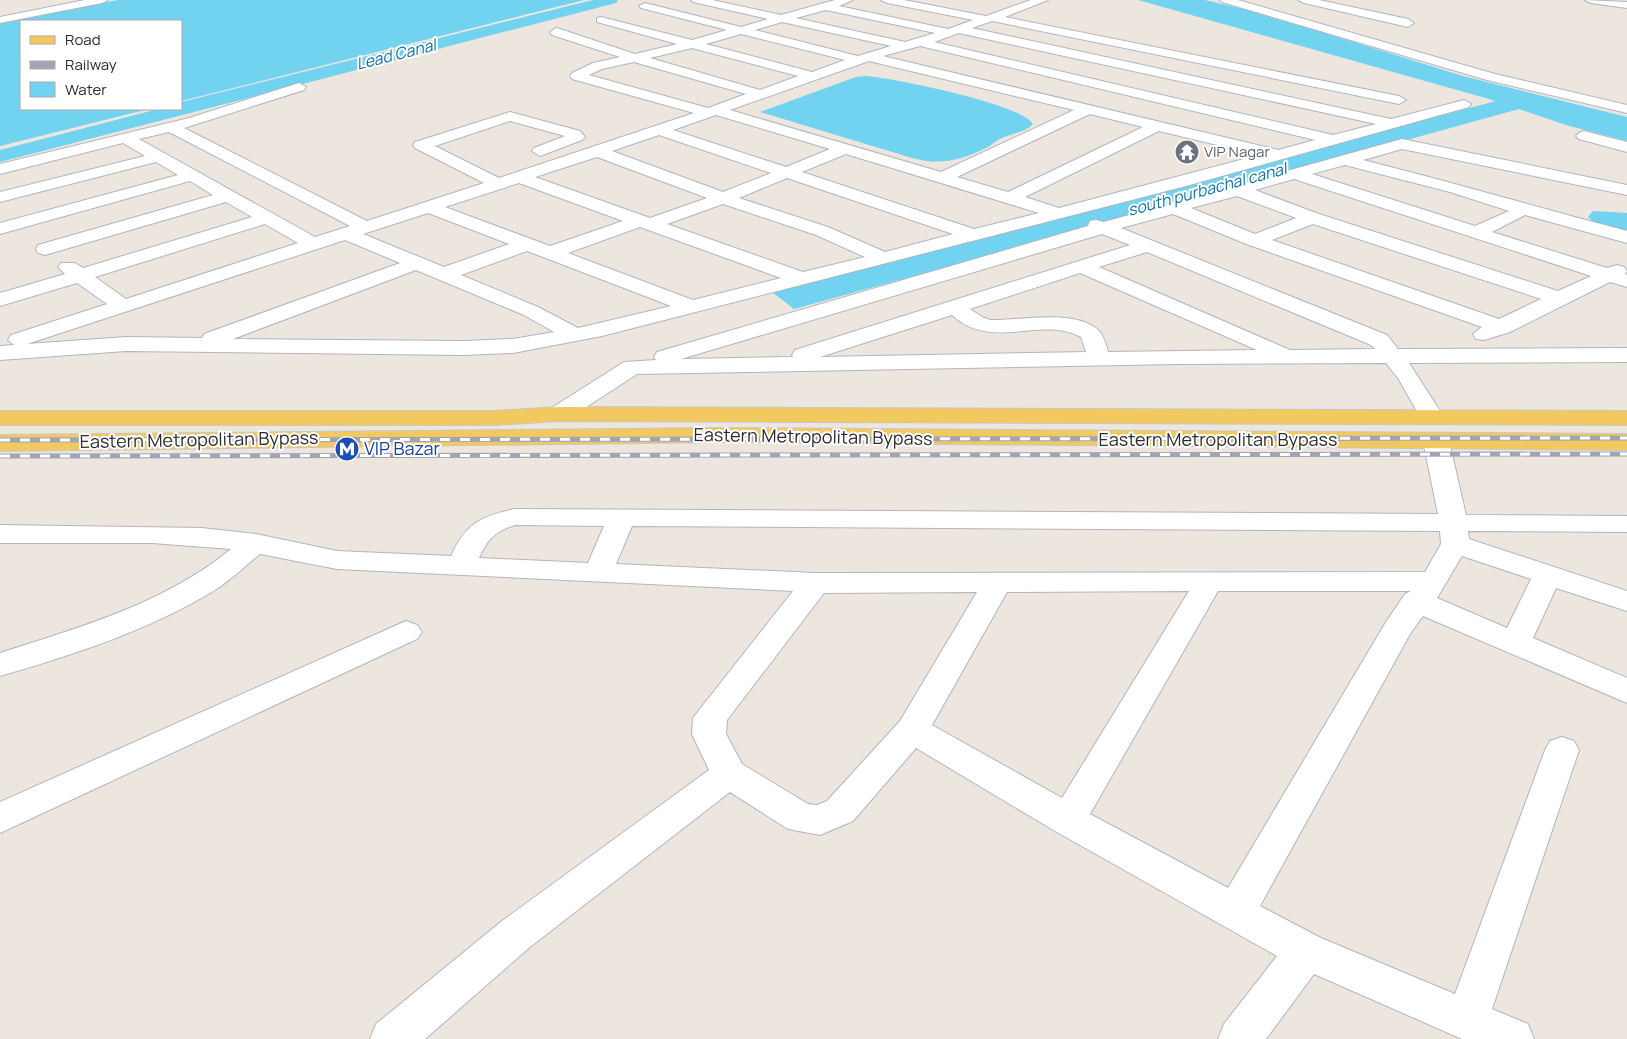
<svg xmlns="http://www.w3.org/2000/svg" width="1627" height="1039" font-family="Manrope,sans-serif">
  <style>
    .water { fill: #71d3ef }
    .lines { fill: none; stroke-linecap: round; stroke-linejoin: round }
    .canal { fill: #71d3ef; fill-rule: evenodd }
    .minor-casing { stroke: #b1b5bf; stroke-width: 2 }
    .major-casing { stroke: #c8c8c8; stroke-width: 2 }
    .minor { fill: #fff; fill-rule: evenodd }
    .major { fill: #f1c95e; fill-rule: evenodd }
    .rail-casing { stroke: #a0a4b6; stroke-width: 5 }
    .rail { stroke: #fff; stroke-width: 3; stroke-dasharray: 10; stroke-linecap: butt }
    .labels { text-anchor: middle; stroke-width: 4; stroke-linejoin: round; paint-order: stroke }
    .far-worship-label { font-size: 15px; fill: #5b616d; stroke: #fff; text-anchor: start }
    .far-water-label { font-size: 16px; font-style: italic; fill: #0d729e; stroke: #fff }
    .street-label { font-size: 18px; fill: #2b2b2b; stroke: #fff }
    .transit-label { font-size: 18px; fill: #164399; stroke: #fff; text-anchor: start }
  </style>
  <rect width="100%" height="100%" fill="#ede6de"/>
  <!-- water -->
  <path class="water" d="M118,0H584L181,101V21H21V109H149L0,146V22Z
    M1138,0H1205L1260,13L1463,76L1627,117V141L1566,125L1519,109L794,309L772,292L1496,101Z
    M866,76C893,78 1022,104 1033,124C1025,132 1014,133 1004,137C998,139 993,144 988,147C962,160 941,166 912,158L760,112L856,77Z
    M1593,211L1627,213V234L1594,223L1588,217Z"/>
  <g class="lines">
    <!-- canal -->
    <path class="canal" d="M593,0H618L616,3L0,162V150L158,109H181V102Z"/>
    <defs>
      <path id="minor" d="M85,0H108L102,3L0,23V17Z
        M691,0H712L781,15L835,0H853L839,6L948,29L973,20L887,3L881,0H904L986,16L1031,0H1048L1005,17L1399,96L1406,100L1399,104L992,21L972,28L1391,119L1464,100L1471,104L1469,107L1186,186L602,336L513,353L464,355L126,351L0,360V346L14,345L8,340L11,335L107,304L77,283L0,306V293L65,274L58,267L61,263H75L83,268L252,217L226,202L45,255L38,253L36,249L38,245L213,195L190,181L0,234V223L178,175L156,162L0,202V192L145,156L123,143L0,174V164L189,118L299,83L306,87L304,90L184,128L367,221L484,183L415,148L413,145L415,142L510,112L580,131L585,137L582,140L540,156L532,151L534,148L565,136L510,121L435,146L499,178L694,113L572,79L570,76L572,73L593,63L620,57L552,35L550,32L556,28L560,29L635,54L677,44L597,22V18L601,17L692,40L727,30L641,8L639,6L645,3L741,27L768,19L693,2ZM826,10L935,33L905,42L796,18ZM782,22L891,46L858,56L755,30ZM959,33L1376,124L1333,135L934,42ZM741,34L845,60L812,72L706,44ZM920,46L1315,140L1278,150L883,56ZM692,48L798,76L760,90L650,58ZM869,61L873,62L1074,110L941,172L730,110ZM634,62L746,94L708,108L589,75L602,69ZM1090,114L1143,127L1008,192L957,177ZM716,115L830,149L786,167L673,130ZM1159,131L1259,155L1059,208L1025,197ZM169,132L350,226L315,237L139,139ZM659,135L771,173L723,192L612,151ZM846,154L1039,213L974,229L802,172ZM597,157L707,198L650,218L535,177ZM787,178L953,234L885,252L828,227L739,198ZM519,183L623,221L550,246L445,207ZM723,204L816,235L865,257L803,272L667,224ZM428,213L509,244L444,267L363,234ZM265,224L298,243L126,299L95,277ZM640,227L781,278L693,300L568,253ZM345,240L400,263L204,334L202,338L126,337L27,344ZM527,251L543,257L671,306L578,328L538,307L461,275ZM416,270L524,315L554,332L513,339L464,341L233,339Z
        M1220,0H1238L1495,74L1627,105V113L1487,80L1222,2Z
        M1298,0H1319L1408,19L1414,23L1408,27L1304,3Z
        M1585,0L1627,2V8L1591,3Z
        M1584,131L1627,142V152L1579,139L1576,136L1579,133Z
        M1402,139L1627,185V195L1402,149L1363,160C1452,182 1539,208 1627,231V243L1525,215L1492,232L1607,268L1617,265L1624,267L1627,271L1625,274L1627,275V287L1610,282L1510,332L1484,340L1476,339L1473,334L1482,327L1249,245L1173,214L1121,228L1387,335L1398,349L1627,348V362L1409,363L1444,417L1441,422L1432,424L1423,422L1398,378L1386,363L1178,364L637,374L568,419L559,421L550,419L547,414L550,409L624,362L656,360L654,357L657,352L1088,226L1090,221L1096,220L1104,222ZM1345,165L1450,192L1509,211L1475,226L1312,174ZM1294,179L1591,276L1558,291L1319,214L1255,190ZM1237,196L1296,218L1255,234L1191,208ZM1313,224L1541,299L1499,319L1272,240ZM1102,234L1130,245L795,350L792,355L793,357L681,359ZM1147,252L1371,345L1375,349L1290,350L1099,267ZM1080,273L1257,350L1108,352C1106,344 1103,333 1096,328C1070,309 1020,321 990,320L982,317L970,309ZM952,315C992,352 1040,315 1081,337L1086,352L820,357Z
        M1436,433L1445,436L1449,441L1466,515L1627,516V532L1468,531L1469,539L1627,591V611L1556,588L1533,638L1627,678V703L1423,616L1410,634L1260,906L1321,938L1455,994L1545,750L1550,741L1562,737L1574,741L1579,750L1492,1009L1528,1024L1534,1039H1462L1314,974L1266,1039H1218L1224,1024L1277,956L1055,831L916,748L853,821L820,835L788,829L730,792L530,947L425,1039H370L376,1024L502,921L709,770L692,734L693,718L793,591L337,569L260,554C245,566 231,580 215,590C150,630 73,655 0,676V653C80,627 164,604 231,549L152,543H0V525L202,528L256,534L337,551L451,556C466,523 480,517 514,509L1438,514L1423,441L1427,436ZM515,525L604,526L588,563L479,558C487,539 496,531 515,525ZM632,526L1440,531L1441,544L1425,572L816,573L616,564ZM1462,556L1531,579L1507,628L1437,598ZM1189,591L1062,798L932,725L1007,592ZM1218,591H1411L1405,594L1386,622L1228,888L1090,814ZM977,592L900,721L827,801L817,805L808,804L742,764L726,734L727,720L824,593Z
        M406,621L417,625L422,632L417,639L0,833V802Z"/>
      <path id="major" d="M559,407L1627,411V425L559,421L494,425H0V411H494Z
        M720,428L1627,434V450L720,442L0,451V435Z"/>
    </defs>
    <!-- minor casing -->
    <use href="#minor" class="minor-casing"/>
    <!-- major casing -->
    <use href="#major" class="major-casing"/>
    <!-- minor -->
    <use href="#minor" class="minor"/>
    <!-- major -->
    <use href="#major" class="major"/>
    <defs>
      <path id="rail" d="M0,440L1627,438
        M0,456L1627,454"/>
    </defs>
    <!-- rail casing -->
    <use href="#rail" class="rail-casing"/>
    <!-- rail -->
    <use href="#rail" class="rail"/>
  </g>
  <!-- icons -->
  <defs>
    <symbol id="temple-disc" viewBox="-11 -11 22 22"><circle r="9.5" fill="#6b7280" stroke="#fff"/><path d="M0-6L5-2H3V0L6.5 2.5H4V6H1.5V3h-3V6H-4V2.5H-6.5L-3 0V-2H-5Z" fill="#fff"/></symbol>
    <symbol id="metro-disc" viewBox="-11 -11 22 22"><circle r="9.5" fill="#1a4fb4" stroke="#fff"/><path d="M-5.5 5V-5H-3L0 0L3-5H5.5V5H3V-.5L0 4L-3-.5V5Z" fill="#fff"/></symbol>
  </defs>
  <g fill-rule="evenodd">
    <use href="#temple-disc" x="1173" y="138" width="28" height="28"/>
    <use href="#metro-disc" x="333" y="435" width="28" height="28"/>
  </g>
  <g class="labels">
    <!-- far-worship labels -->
    <g class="far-worship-label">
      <text x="1204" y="157">VIP Nagar</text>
    </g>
    <!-- far-water labels -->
    <g class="far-water-label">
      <text transform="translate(396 54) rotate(-14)" y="6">Lead Canal</text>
      <text transform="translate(1207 189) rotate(-15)" y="6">south purbachal canal</text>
    </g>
    <!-- street labels -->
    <g class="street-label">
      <text transform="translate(813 437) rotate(1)" y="6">Eastern Metropolitan Bypass</text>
      <text transform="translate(199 440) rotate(-1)" y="6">Eastern Metropolitan Bypass</text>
      <text x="1218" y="446">Eastern Metropolitan Bypass</text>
    </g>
    <!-- transit labels -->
    <g class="transit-label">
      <text x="364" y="455">VIP Bazar</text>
    </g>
  </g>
  <!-- legend -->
  <rect x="20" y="20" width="162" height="90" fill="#ffffff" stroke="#aaaaaa"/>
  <rect x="30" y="36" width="25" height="8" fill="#f1c95e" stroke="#aaaaaa"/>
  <text x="65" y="45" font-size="15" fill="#2b2b2b">Road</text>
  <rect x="30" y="61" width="25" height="8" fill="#a0a4b6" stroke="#aaaaaa"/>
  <text x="65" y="70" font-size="15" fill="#2b2b2b">Railway</text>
  <rect x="30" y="82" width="25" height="15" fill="#71d3ef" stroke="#aaaaaa"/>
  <text x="65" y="95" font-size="15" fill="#2b2b2b">Water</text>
</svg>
